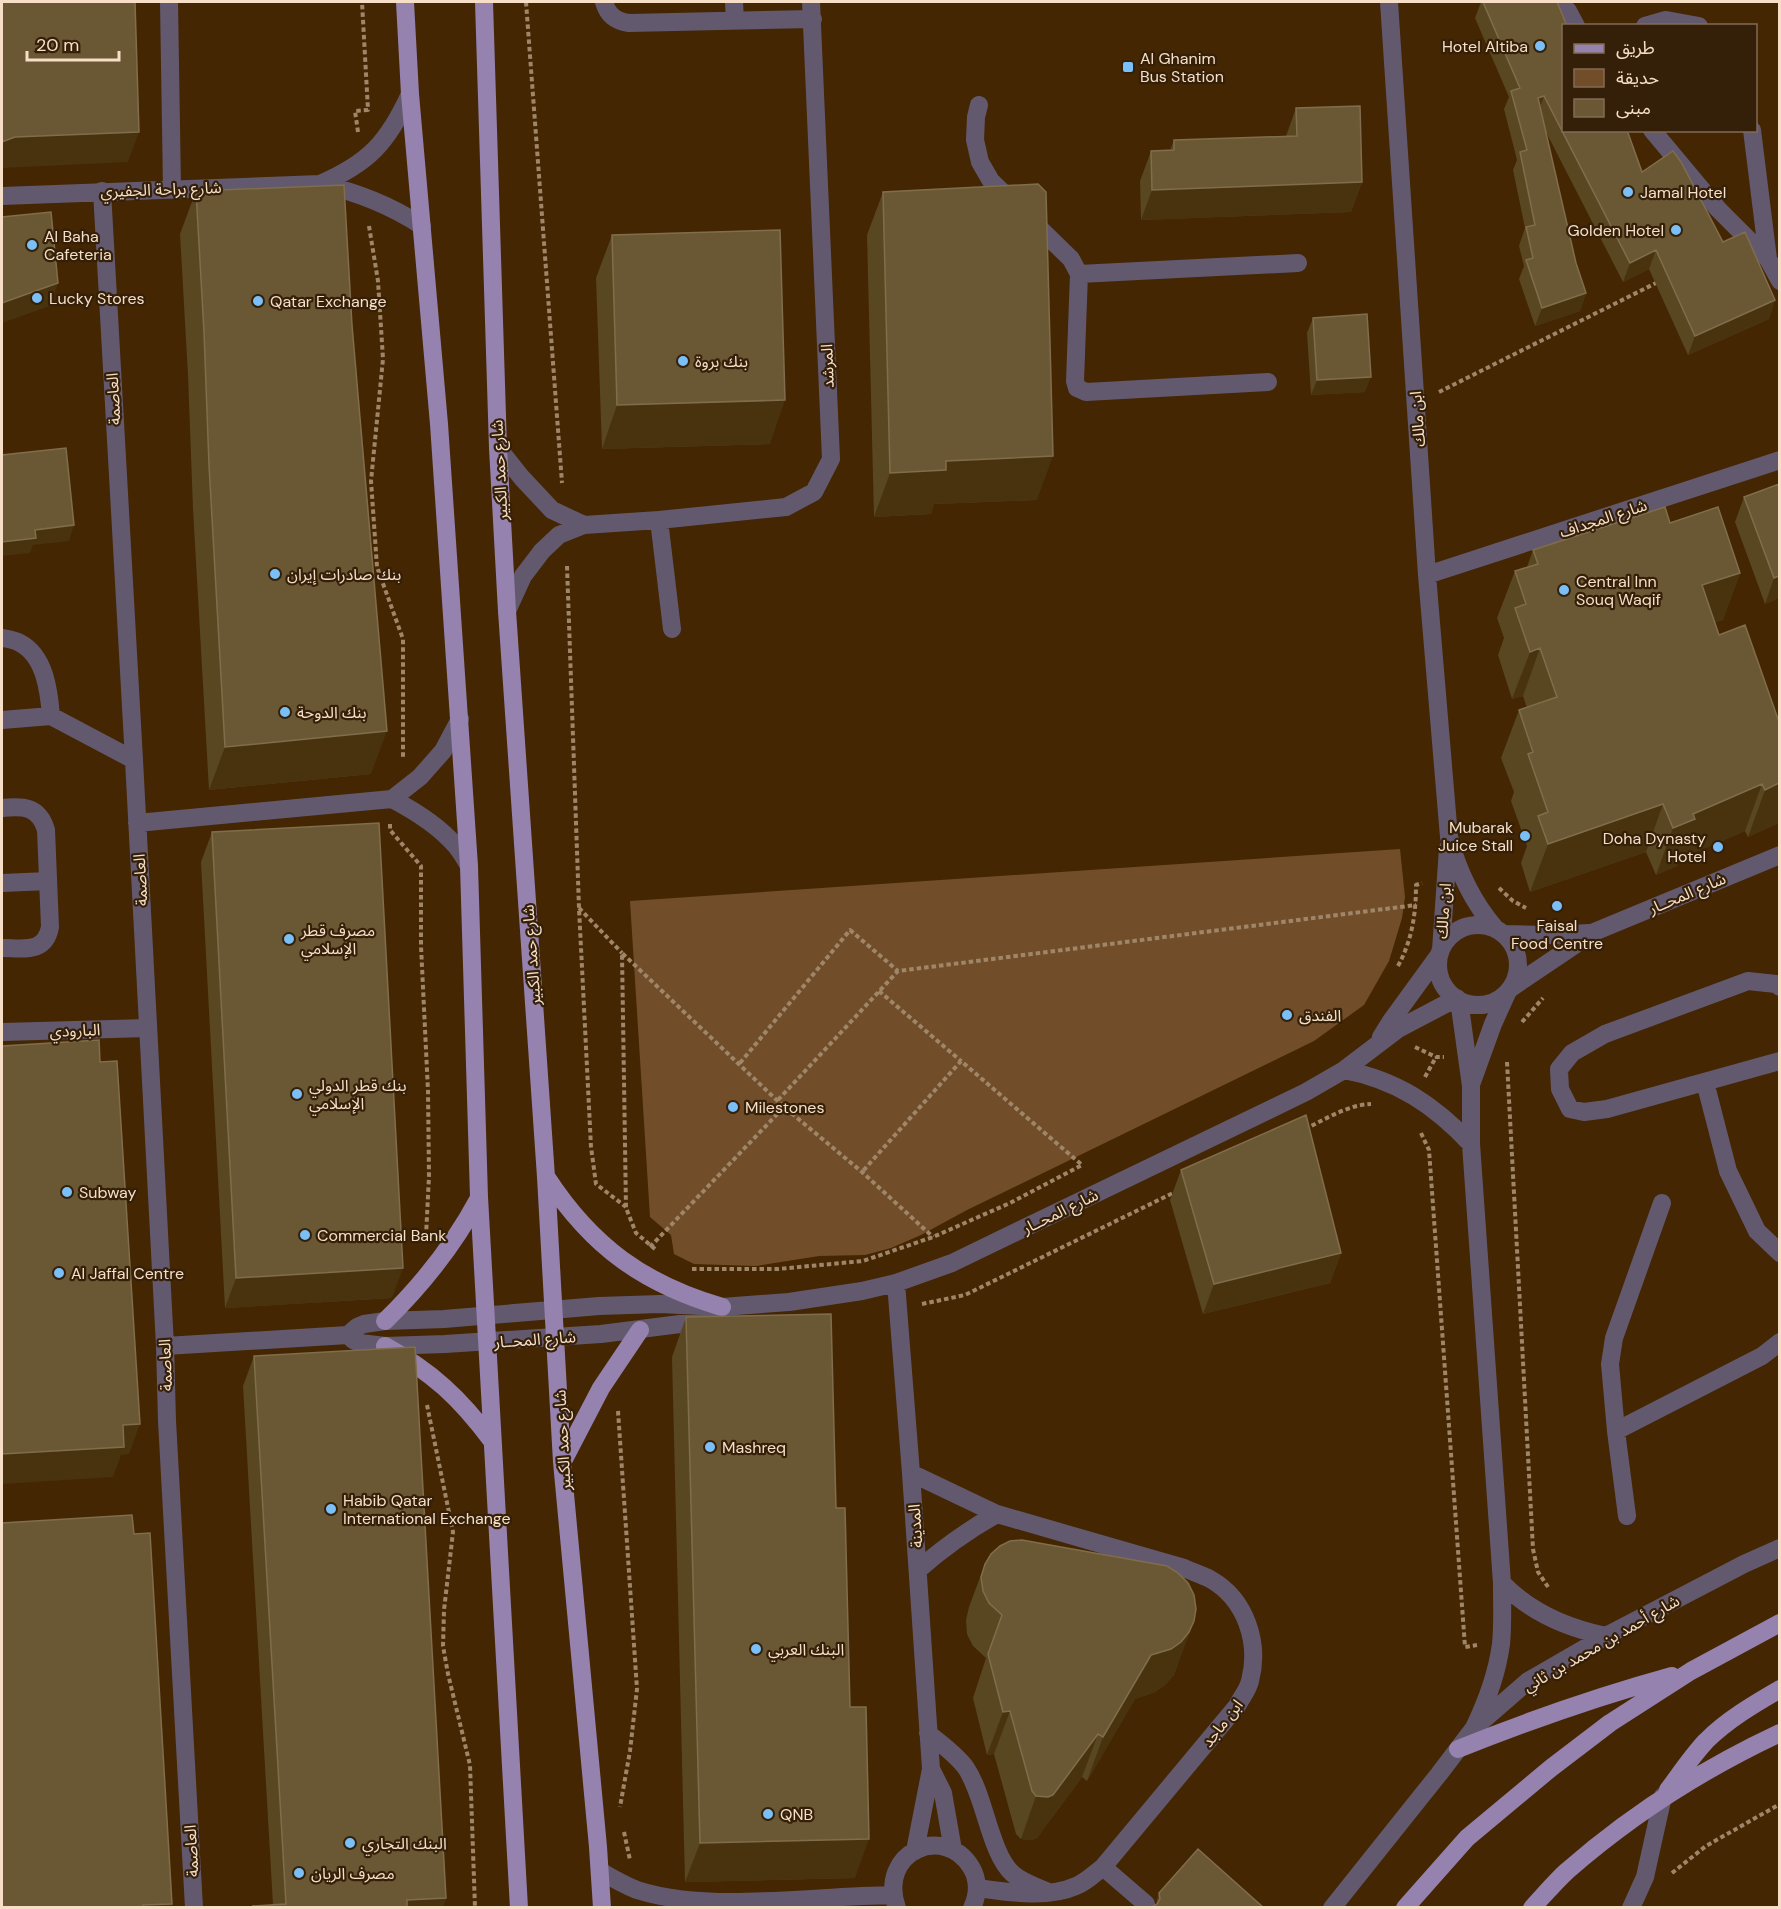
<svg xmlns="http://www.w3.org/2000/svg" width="1781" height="1909" font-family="'DM Sans','Noto Sans Arabic',sans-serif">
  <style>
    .green { fill: #714e29 }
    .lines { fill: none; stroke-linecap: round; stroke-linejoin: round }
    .path { stroke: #a08669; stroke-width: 4; stroke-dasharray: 4.5 3; stroke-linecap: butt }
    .minor { stroke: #63596f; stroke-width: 18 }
    .major { stroke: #9682ae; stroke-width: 18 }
    .wall { fill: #594722 }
    .shaded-wall { fill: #49330e }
    .building { fill: #6a5834; stroke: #806d4b; stroke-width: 1.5 }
    .poi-dot { fill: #7abff8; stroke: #341f08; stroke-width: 2 }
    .labels { text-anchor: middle; stroke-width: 4.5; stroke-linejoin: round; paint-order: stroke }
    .poi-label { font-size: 16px; fill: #f6dec7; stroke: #341f08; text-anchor: start }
    .street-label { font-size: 16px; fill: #f6dec7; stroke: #341f08 }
  </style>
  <rect width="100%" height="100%" fill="#442603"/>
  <!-- green -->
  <path class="green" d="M1400,849L1405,897L1402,918L1389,961L1364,1005L1314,1041L967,1210L921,1235L891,1248L865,1255L819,1256L756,1266L694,1264L674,1254L671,1235L650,1217L630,901Z"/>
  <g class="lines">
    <!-- path -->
    <path class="path" d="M526,2L562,483
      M358,132L355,111L368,110L362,2
      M369,226L378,281L383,359L371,481L377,567L403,639V758
      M1439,392L1660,281
      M567,566L579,908L591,1147L596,1184L626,1207
      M390,824V830L421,866V946L428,1091L429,1176L426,1236
      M1499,888L1513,901L1526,908
      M579,908L622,953
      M1398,966C1412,940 1416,914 1416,885L1422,883
      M879,991L961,1061
      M1522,1022L1543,998
      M1415,1047L1436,1057H1444
      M1507,1062L1533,1549L1538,1572L1548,1587
      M740,1063L850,930L898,971
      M1425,1077L1436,1057
      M778,1100L898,971L1416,905
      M1305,1129C1326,1119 1347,1105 1371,1104
      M1421,1133L1429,1150L1465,1647L1477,1645
      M650,1247L784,1107
      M655,1249L636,1233L626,1208L622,953L784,1107L862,1172L933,1237
      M692,1269H778L863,1261L933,1237L1010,1203L1082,1165L961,1061L862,1172
      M922,1304L965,1295L1175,1192
      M427,1405L453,1532L444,1610L443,1646L448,1674L470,1765L475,1908
      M618,1411L637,1689L630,1751L620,1807
      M624,1832L630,1860
      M1672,1873L1706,1846L1780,1804"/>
    <!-- minor -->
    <path class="minor" d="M169,2L172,189
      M604,2C608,15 615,21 629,23L813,19
      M734,2L735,21
      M1389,2L1427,575L1449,837C1458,872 1472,901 1495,928
      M1560,2L1568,11L1576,26
      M1645,26L1666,20L1699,26
      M979,105L976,117L975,140L980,162L991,181L1071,259L1079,274L1298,263
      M1652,130L1718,209L1768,259L1780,281
      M1752,130L1768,259
      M320,184C369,163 388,142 410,94
      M102,191L134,760L165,1346L167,1421L194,1908
      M2,196L320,184C357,192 390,205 422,226
      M1079,274L1075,381L1077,388L1086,392L1268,382
      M498,448L522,478L552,510L584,525
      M659,520L672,629
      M1427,575L1780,460
      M507,611L523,576L542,551L559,535L584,525L659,520L786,507L814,492L831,459L811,2
      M2,638C8,639 15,640 20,643C45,656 49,691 51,716
      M2,720L51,716L134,760
      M392,799C415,811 439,826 456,846C461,852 465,859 469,866
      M2,808C23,806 39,806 46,830L50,927C45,954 23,948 2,948
      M137,823L392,799L420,777L443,751L460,719
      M2,883L48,881
      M1438 965a40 40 0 1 1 80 0a40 40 0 1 1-80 0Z
      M1504,934L1552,935L1589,933
      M1441,950L1448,848
      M1780,987L1776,984L1748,981L1605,1034L1572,1053L1559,1069L1560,1089L1570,1109L1584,1112L1607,1109L1780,1061
      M1511,988L1594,932L1780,855
      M1459,1000L1471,1086V1144L1502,1583C1502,1603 1503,1624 1501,1644C1497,1674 1487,1701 1474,1728
      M2,1032L148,1028
      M1381,1037L1391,1021L1439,955
      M1344,1070C1397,1080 1434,1105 1471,1144
      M1472,1082L1493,1024L1507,993
      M1705,1082L1728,1171L1757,1231L1780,1253
      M896,1283L911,1473L931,1769L915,1851
      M348,1335L353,1340L360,1343L385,1346L445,1344L601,1334L680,1324L706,1315
      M165,1346L348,1335L357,1327L364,1324L385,1321L444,1319L599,1306L660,1304L722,1307L789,1302L862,1291L896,1283L952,1263L1306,1092L1344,1070L1398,1029L1457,998
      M1616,1431L1762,1356L1780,1342
      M911,1473L997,1514L1184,1568C1193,1572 1202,1575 1210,1579C1246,1599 1260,1643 1250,1681C1248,1690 1241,1698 1237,1706L1103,1867C1094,1874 1086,1882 1076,1886C1047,1899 1007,1892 977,1888
      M1627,1516L1616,1431L1610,1364L1614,1338L1662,1203
      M918,1570C943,1548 968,1530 997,1514
      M1502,1583C1530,1612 1567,1628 1606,1636
      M928,1733C941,1744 957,1755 966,1768C985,1796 990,1854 1013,1874C1022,1882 1035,1886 1046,1891
      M931,1769L943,1793L953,1850
      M1103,1867L1146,1904
      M600,1871C612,1878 624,1885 637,1890C668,1900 700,1902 732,1902C786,1902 839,1896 893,1895
      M897,1908C877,1852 944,1823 971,1867C979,1880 978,1895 972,1908
      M1332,1908L1439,1774L1474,1728L1528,1681L1606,1636L1744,1564L1780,1548
      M1631,1908L1645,1877L1663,1796"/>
    <!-- major -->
    <path class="major" d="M405,2L410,94L439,424L469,866L479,1197L519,1908
      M484,2L498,448L507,611L546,1177L562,1462L598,1847L602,1908
      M547,1178C592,1247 644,1284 722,1307
      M385,1321C423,1284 454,1245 479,1198
      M385,1346C432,1372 460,1398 492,1441
      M563,1461L601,1388L640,1330
      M1458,1749C1528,1721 1599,1696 1672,1676
      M1668,1790C1680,1774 1692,1756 1706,1741C1727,1720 1754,1704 1780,1689
      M1405,1908L1467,1838L1551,1768L1610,1723L1691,1671L1780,1623
      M1532,1908C1544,1895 1555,1882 1567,1871C1631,1815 1703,1769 1780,1733"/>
  </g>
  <!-- wall -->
  <path class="wall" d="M1481,2H1557L1563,26L1642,172L1723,242L1775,300L1769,319L1688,355L1649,269L1623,282L1546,132L1576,263L1586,293L1580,311L1535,326L1519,279L1524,266L1519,246L1525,228L1513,170L1517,160L1504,109L1509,97L1475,18Z
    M1296,108L1362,182L1351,212L1141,220L1140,181L1151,151L1170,150L1174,140L1286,136Z
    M196,191L371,774L209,790L193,509L188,375L180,234Z
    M883,192L1037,500L934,504L931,514L874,517L867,235Z
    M612,235L770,444L602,449L596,278Z
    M1313,318L1365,392L1311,395L1307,333Z
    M1779,484V598L1765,604L1735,522L1744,497Z
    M1670,523L1740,573L1723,620L1715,622L1719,635L1779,722V823L1748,837L1745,831L1680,859L1677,866L1656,875L1646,852L1530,892L1521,863L1527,846L1511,801L1514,792L1501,758L1519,710L1527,708L1523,696L1512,699L1498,655L1504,638L1497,618L1515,571L1527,567L1533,550Z
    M212,832L392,1298L225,1308L201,862Z
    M1181,1170L1341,1253L1330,1283L1203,1314L1170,1200Z
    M686,1317L836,1508L855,1878L685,1882L672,1357Z
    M254,1356L446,1898L442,1908H253V1906L273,1905L243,1386Z
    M985,1564L1178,1664L1174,1675L1165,1685L1155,1692L1135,1699L1087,1781L1082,1777L1037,1838L1032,1840L1021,1839L1016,1834L994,1754L987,1755L973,1698L986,1658L973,1646L967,1634L966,1620L969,1607Z
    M1159,1893L1264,1908L1152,1907L1157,1904V1900Z"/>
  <!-- shaded-wall -->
  <path class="shaded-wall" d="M1544,96L1537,115L1538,98Z
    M139,132L128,162L2,168V142L15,137Z
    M1362,182L1351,212L1141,220L1152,190Z
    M1656,250L1649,269L1623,282L1630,263Z
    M58,283L50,306L2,323V303Z
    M1586,293L1580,311L1535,326L1542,308Z
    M1775,300L1769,319L1688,355L1695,336Z
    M1371,377L1365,392L1311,395L1317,380Z
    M785,400L770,444L602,449L617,405Z
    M1053,456L1037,500L934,504L931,514L874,517L890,473L946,461Z
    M74,525L69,541L33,545L30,553L2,556V542L35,530Z
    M1740,573L1723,620L1685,632L1702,585Z
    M1779,576V598L1765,604L1774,578Z
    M1540,648L1523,696L1512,699L1530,652Z
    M387,731L371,774L209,790L225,747Z
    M1779,783V823L1748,837L1765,790Z
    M1762,784L1745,831L1680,859L1677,866L1656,875L1673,828L1693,814Z
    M1663,804L1646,852L1530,892L1548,844Z
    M1341,1253L1330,1283L1203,1314L1214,1284Z
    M403,1268L392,1298L225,1308L236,1278Z
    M140,1424L129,1454L121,1455L113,1477L2,1484V1454L123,1425Z
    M1194,1621L1174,1675L1165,1685L1155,1692L1135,1699L1087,1781L1103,1737L1151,1655Z
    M1010,1711L994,1754L987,1755L1003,1712Z
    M1098,1734L1082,1777L1037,1838L1032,1840L1021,1839L1036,1796Z
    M869,1839L855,1878L685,1882L700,1843Z
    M446,1898L442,1908H404L407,1900Z
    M172,1904L171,1908H142L143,1905Z"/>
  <!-- building -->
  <path class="building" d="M2,2H135L139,132L15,137L2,142Z
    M1483,2H1557L1567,26H1563V130H1627L1642,172L1673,151L1681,162L1723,242L1745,232L1775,300L1695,336L1656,250L1630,263L1544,96L1538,98L1576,263L1586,293L1542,308L1526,260L1533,258L1526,227L1535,225L1520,152L1527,150L1511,91L1520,88Z
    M1360,106L1362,182L1152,190L1151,151L1174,150V140L1297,136L1296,108Z
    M1038,184L1046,192L1053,456L946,461V470L890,473L883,192Z
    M344,185L352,325L387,731L225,747L209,465L204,332L196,191Z
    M51,212L58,283L2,303V217Z
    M780,230L785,400L617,405L612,235Z
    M1367,314L1371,377L1317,380L1313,318Z
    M66,448L74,525L35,530L36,538L2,542V455Z
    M1779,484V576L1774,578L1744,497Z
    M1665,507L1670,523L1718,507L1740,573L1702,585L1719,635L1745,625L1779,722V783L1765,790L1762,784L1693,814L1695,819L1673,828L1663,804L1548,844L1538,816L1548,812L1528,754L1533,752L1519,710L1557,697L1540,648L1530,652L1515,608L1526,604L1515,571L1538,564L1533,550Z
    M379,823L403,1268L236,1278L212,832Z
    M99,1040L100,1062L117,1061L140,1424L123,1425L124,1447L2,1454V1046Z
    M1306,1115L1341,1253L1214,1284L1181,1170Z
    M831,1314L836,1508H845L850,1707H866L869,1839L700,1843L686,1317Z
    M415,1347L446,1898L407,1900V1908H254L253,1906L286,1904L254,1356Z
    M132,1515L134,1534L150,1533L172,1904L143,1905V1908H2V1523Z
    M1022,1540L1167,1566L1178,1573L1188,1583L1194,1595L1196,1609L1194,1621L1189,1632L1181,1642L1171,1649L1151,1655L1103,1737L1098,1734L1053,1795L1048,1797L1036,1796L1032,1791L1010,1711L1003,1712L988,1654L1002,1615L989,1603L983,1591L981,1577L985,1564L991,1554L1000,1546L1010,1541Z
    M1198,1849L1264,1908H1146L1152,1907L1157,1904L1160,1899L1159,1893Z"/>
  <!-- markers -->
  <g class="poi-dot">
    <circle cx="1540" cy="46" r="6"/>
    <rect x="1122" y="61" width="12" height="12" rx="3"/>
    <circle cx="1628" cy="192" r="6"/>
    <circle cx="1676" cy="230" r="6"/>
    <circle cx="32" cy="245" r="6"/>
    <circle cx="37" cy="298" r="6"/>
    <circle cx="258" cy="301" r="6"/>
    <circle cx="683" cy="361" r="6"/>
    <circle cx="275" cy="574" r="6"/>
    <circle cx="1564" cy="590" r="6"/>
    <circle cx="285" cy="712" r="6"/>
    <circle cx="1525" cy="836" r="6"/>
    <circle cx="1718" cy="847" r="6"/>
    <circle cx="1557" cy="906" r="6"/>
    <circle cx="289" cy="939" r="6"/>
    <circle cx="1287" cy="1015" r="6"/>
    <circle cx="297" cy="1094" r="6"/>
    <circle cx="733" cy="1107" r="6"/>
    <circle cx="67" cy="1192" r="6"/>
    <circle cx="305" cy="1235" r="6"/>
    <circle cx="59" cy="1273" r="6"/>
    <circle cx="710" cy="1447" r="6"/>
    <circle cx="331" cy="1509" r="6"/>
    <circle cx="756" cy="1649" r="6"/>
    <circle cx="768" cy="1814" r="6"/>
    <circle cx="350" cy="1843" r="6"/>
    <circle cx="299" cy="1873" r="6"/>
  </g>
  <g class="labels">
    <!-- poi labels -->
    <g class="poi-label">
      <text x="1528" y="52" text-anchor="end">Hotel Altiba</text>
      <text x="1140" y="64">Al Ghanim<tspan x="1140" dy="18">Bus Station</tspan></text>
      <text x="1640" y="198">Jamal Hotel</text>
      <text x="1664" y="236" text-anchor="end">Golden Hotel</text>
      <text x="44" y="242">Al Baha<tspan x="44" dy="18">Cafeteria</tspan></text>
      <text x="49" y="304">Lucky Stores</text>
      <text x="270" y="307">Qatar Exchange</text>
      <text x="695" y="367">بنك بروة</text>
      <text x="287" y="580">بنك صادرات إيران</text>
      <text x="1576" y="587">Central Inn<tspan x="1576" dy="18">Souq Waqif</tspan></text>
      <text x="297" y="718">بنك الدوحة</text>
      <text x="1513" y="833" text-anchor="end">Mubarak<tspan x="1513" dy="18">Juice Stall</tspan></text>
      <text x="1706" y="844" text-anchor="end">Doha Dynasty<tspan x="1706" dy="18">Hotel</tspan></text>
      <text x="1557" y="931" text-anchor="middle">Faisal<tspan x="1557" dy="18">Food Centre</tspan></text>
      <text x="301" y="936">مصرف قطر<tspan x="301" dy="18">الإسلامي</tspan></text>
      <text x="1299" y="1021">الفندق</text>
      <text x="309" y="1091">بنك قطر الدولي<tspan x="309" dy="18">الإسلامي</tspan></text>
      <text x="745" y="1113">Milestones</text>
      <text x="79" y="1198">Subway</text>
      <text x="317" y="1241">Commercial Bank</text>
      <text x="71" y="1279">Al Jaffal Centre</text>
      <text x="722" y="1453">Mashreq</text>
      <text x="343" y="1506">Habib Qatar<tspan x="343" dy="18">International Exchange</tspan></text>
      <text x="768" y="1655">البنك العربي</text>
      <text x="780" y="1820">QNB</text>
      <text x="362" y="1849">البنك التجاري</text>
      <text x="311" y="1879">مصرف الريان</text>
    </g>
    <!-- street labels -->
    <g class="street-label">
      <text transform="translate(161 189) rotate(-2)" y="6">شارع براحة الجفيري</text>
      <text transform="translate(827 366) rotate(-92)" y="6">المرشد</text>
      <text transform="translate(113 399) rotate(-93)" y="6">العاصمة</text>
      <text transform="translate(1417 419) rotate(-94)" y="6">ابن مالك</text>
      <text transform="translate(499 470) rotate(-93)" y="6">شارع حمد الكبير</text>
      <text transform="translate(1603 518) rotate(-18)" y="6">شارع المجداف</text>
      <text transform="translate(140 880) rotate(-93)" y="6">العاصمة</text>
      <text transform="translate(1687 893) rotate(-23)" y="6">شارع المحــار</text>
      <text transform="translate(1443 911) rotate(-86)" y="6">ابن مالك</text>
      <text transform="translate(531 955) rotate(-94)" y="6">شارع حمد الكبير</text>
      <text transform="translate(75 1030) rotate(-2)" y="6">البارودي</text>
      <text transform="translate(1060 1211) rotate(-26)" y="6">شارع المحــار</text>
      <text transform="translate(535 1339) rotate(-4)" y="6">شارع المحــار</text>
      <text transform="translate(165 1365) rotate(-92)" y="6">العاصمة</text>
      <text transform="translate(562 1440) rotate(-93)" y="6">شارع حمد الكبير</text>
      <text transform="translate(915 1526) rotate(-94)" y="6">المدينة</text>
      <text transform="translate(1601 1643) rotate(-30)" y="6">شارع أحمد بن محمد بن ثاني</text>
      <text transform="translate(1222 1723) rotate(-52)" y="6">ابن ماجد</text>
      <text transform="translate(191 1851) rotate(-93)" y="6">العاصمة</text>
    </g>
  </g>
  <!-- border -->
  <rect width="1781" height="1909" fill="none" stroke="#f6dec7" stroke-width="6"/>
  <!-- legend -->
  <rect x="1562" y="24" width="195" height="108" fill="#341f08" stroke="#826b54" stroke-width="1.5"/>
  <rect x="1574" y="44" width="30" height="9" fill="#9682ae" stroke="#826b54" stroke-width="1.5"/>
  <text x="1616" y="54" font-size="18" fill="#f6dec7">طريق</text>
  <rect x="1574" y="69" width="30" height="18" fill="#714e29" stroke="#826b54" stroke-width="1.5"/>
  <text x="1616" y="84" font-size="18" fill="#f6dec7">حديقة</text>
  <rect x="1574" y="99" width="30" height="18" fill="#6a5834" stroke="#826b54" stroke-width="1.5"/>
  <text x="1616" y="114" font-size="18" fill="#f6dec7">مبنى</text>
  <!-- scale -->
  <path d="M27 51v9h92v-9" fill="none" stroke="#f6dec7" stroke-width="3"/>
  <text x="36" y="51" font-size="18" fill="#f6dec7" stroke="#341f08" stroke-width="4.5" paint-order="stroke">20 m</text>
</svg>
